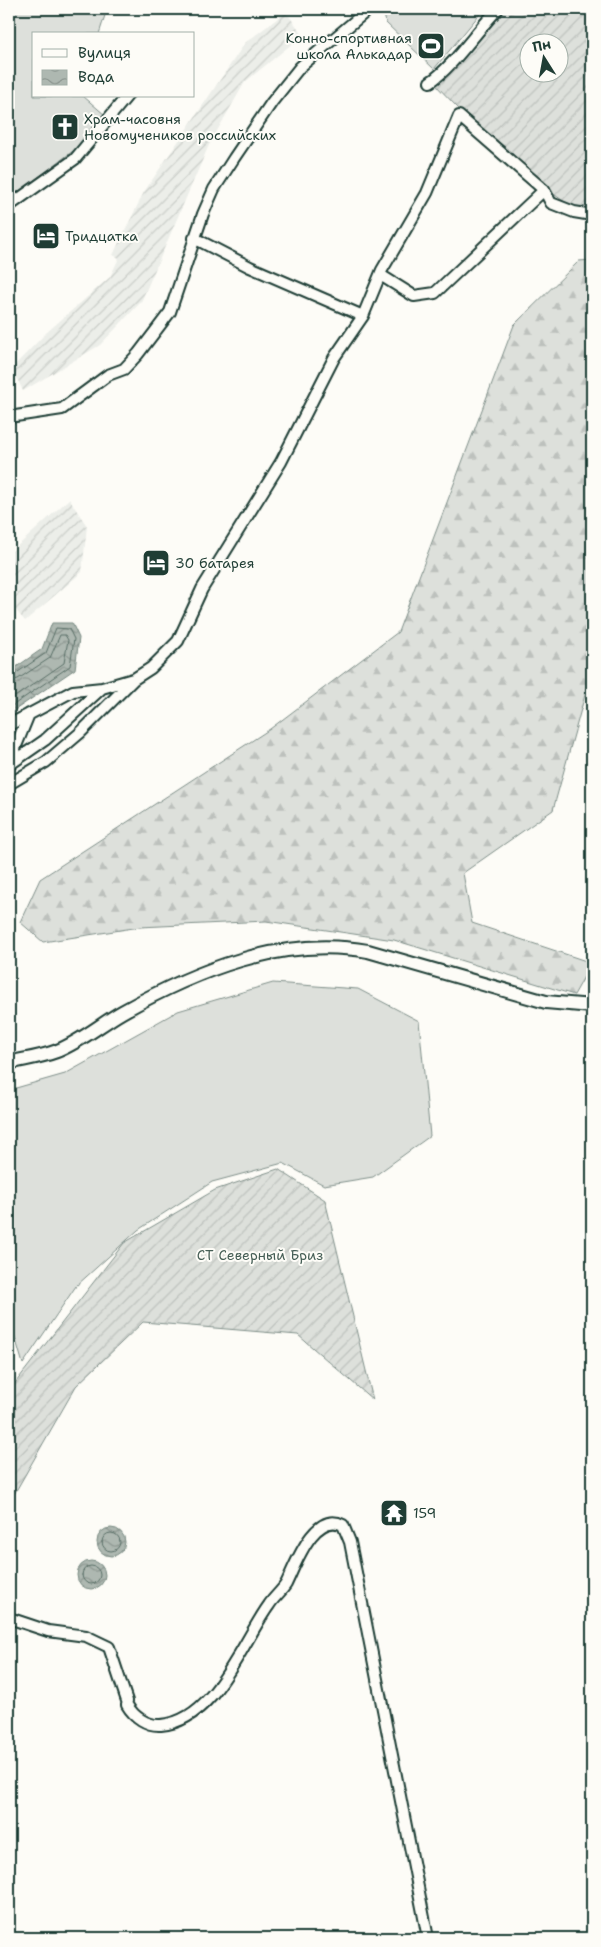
<svg xmlns="http://www.w3.org/2000/svg" width="601" height="1947" font-family="'Shantell Sans',sans-serif">
  <style>
    .industrial { fill: url(#industrial-furrows) }
    .grass { fill: #dde0db; stroke: #7e8e88 }
    .forest { fill: url(#forest-firs); stroke: #7e8e88 }
    .garden { fill: url(#garden-furrows); stroke: #7e8e88; fill-rule: evenodd }
    .water { fill: url(#water-waves); stroke: #75877f }
    .lines { fill: none; stroke-linecap: round; stroke-linejoin: round }
    .shore { stroke: #586e66; stroke-width: 1 }
    .minor-casing { stroke: #1f3d34; stroke-width: 14 }
    .major-casing { stroke: #1f3d34; stroke-width: 16 }
    .minor { stroke: #fdfcf7; stroke-width: 10 }
    .major { stroke: #fdfcf7; stroke-width: 12 }
    .labels { text-anchor: middle; stroke-width: 4; stroke-linejoin: round; paint-order: stroke }
    .poi-label { font-size: 14px; fill: #1f3d34; stroke: #fdfcf7; text-anchor: start }
    .park-label { font-size: 14px; fill: #455e55; stroke: #fdfcf7 }
  </style>
  <defs>
    <pattern id="industrial-furrows" width="10" height="10" patternUnits="userSpaceOnUse" patternTransform="scale(1.25)"><rect width="10" height="10" fill="#eceee9"/><path d="M-1 1l2-2M0 10L10 0M9 11l2-2" fill="none" stroke="#cacdc8"/></pattern>
    <pattern id="forest-firs" width="22" height="20" patternUnits="userSpaceOnUse" patternTransform="scale(1.25)"><rect width="22" height="20" fill="#dde0db"/><path d="M5 1l3.5 6h-7zM16 11l3.5 6h-7z" fill="#bdc1bd"/></pattern>
    <pattern id="garden-furrows" width="10" height="10" patternUnits="userSpaceOnUse" patternTransform="scale(1.25)"><rect width="10" height="10" fill="#dde0db"/><path d="M-1 1l2-2M0 10L10 0M9 11l2-2" fill="none" stroke="#bdc1bd"/></pattern>
    <pattern id="water-waves" width="16" height="10" patternUnits="userSpaceOnUse" patternTransform="scale(1.25)"><rect width="16" height="10" fill="#aeb8b1"/><path d="M0 5q4-4 8 0t8 0" fill="none" stroke="#8d9791"/></pattern>
  </defs>
  <rect width="100%" height="100%" fill="#fdfcf7"/>
  <filter id="ink" filterUnits="userSpaceOnUse"><feTurbulence type="fractalNoise" baseFrequency=".02" numOctaves="2"/><feDisplacementMap in="SourceGraphic" scale="10" xChannelSelector="R" yChannelSelector="G"/><feConvolveMatrix kernelMatrix="1 2 1 2 8 2 1 2 1" color-interpolation-filters="sRGB"/></filter>
  <g filter="url(#ink)">
    <!-- industrial -->
    <path class="industrial" d="M286,12L303,35L245,82L209,145L141,302L100,345L23,391L12,368L46,333L110,277L119,258L113,255L144,192L245,43Z
      M69,499L87,526L82,572L25,621L9,602V554Z"/>
    <!-- grass -->
    <path class="grass" d="M9,9H107L99,34H34V96H83L105,115L77,148L9,199Z
      M389,9H484L434,69L386,23L384,14Z
      M273,983L358,989L419,1021L430,1136L373,1177L324,1185L283,1163L212,1182L138,1230L76,1286L23,1364L9,1317V1090L65,1074L178,1011Z"/>
    <!-- forest -->
    <path class="forest" d="M592,260V677L588,684L553,810L463,873L472,923L592,963L574,995L394,940L266,921L140,927L43,942L20,922L40,879L270,729L398,632L514,325L579,261Z"/>
    <!-- garden -->
    <path class="garden" d="M504,9H592V221L515,167L431,80ZM528,42H558V72H528Z
      M278,1169L325,1200L373,1400L298,1335L143,1322L76,1386L9,1503V1391L124,1243L215,1190Z"/>
    <!-- water -->
    <path class="water" d="M52,623H72L79,638L75,669L9,714V669L12,670L42,649Z
      M97 1542a14 14 0 1 1 28 0a14 14 0 1 1-28 0Z
      M77 1575a14 14 0 1 1 28 0a14 14 0 1 1-28 0Z"/>
    <g class="lines">
      <!-- shore -->
      <path class="shore" d="M9,675L15,674L46,653L56,628L69,629L74,639L70,666L9,708
        M9,681L18,679L50,658L60,635H65L68,640L64,663L9,701
        M102 1542a9 9 0 1 1 18 0a9 9 0 1 1-18 0Z
        M82 1575a9 9 0 1 1 18 0a9 9 0 1 1-18 0Z"/>
      <defs>
        <path id="minor" d="M430,82C452,68 478,29 498,9
          M9,206L75,159L127,96
          M194,238L250,267L363,316
          M382,276L414,296L435,293L544,190L551,203L574,212L592,215
          M9,417L62,409L108,375L124,369L138,354L170,312L203,214L214,189L234,158L272,102L300,67L369,9
          M9,725L73,691L102,688L133,679
          M9,763L29,714
          M9,765L45,740L102,688
          M9,784L46,762L80,733L134,679L151,668L178,641L202,589L281,462L334,358L363,316L382,270L427,193L459,116L544,190
          M9,1618L48,1631L86,1636L109,1647L127,1701
          M127,1705C134,1717 147,1726 161,1725C215,1721 242,1642 269,1605C274,1597 281,1592 286,1584C295,1566 314,1510 343,1525L350,1542L428,1938"/>
        <path id="major" d="M9,1063C25,1059 41,1057 57,1051C80,1042 101,1024 122,1012C195,971 282,935 368,951L546,1002L592,1006"/>
      </defs>
      <!-- minor casing -->
      <use href="#minor" class="minor-casing"/>
      <!-- major casing -->
      <use href="#major" class="major-casing"/>
      <!-- minor -->
      <use href="#minor" class="minor"/>
      <!-- major -->
      <use href="#major" class="major"/>
    </g>
  </g>
  <!-- icons -->
  <defs>
    <symbol id="stadium-square" viewBox="-11 -11 22 22"><rect x="-9" y="-9" width="18" height="18" rx="4" fill="#1f3d34" stroke="#fdfcf7"/><path d="M0-5a6.5 5 0 1 0 0 10a6.5 5 0 1 0 0-10ZM-3.5-1.8h7v3.6h-7Z" fill="#fff"/></symbol>
    <symbol id="church-square" viewBox="-11 -11 22 22"><rect x="-9" y="-9" width="18" height="18" rx="4" fill="#1f3d34" stroke="#fdfcf7"/><path d="M-1.2-6h2.4v3.5h3.3v2.4h-3.3V6h-2.4V-.1h-3.3v-2.4h3.3Z" fill="#fff"/></symbol>
    <symbol id="hotel-square" viewBox="-11 -11 22 22"><rect x="-9" y="-9" width="18" height="18" rx="4" fill="#1f3d34" stroke="#fdfcf7"/><path d="M-6-4.5h1.5V1H6V5H4.5V3h-9V5H-6ZM-4 0a1.8 1.8 0 1 1 3.6 0ZM.5 0V-2.5h3Q6-2.5 6 0Z" fill="#fff"/></symbol>
    <symbol id="temple-square" viewBox="-11 -11 22 22"><rect x="-9" y="-9" width="18" height="18" rx="4" fill="#1f3d34" stroke="#fdfcf7"/><path d="M0-6L5-2H3V0L6.5 2.5H4V6H1.5V3h-3V6H-4V2.5H-6.5L-3 0V-2H-5Z" fill="#fff"/></symbol>
  </defs>
  <g fill-rule="evenodd">
    <use href="#stadium-square" x="415" y="30" width="32" height="32"/>
    <use href="#church-square" x="49" y="111" width="32" height="32"/>
    <use href="#hotel-square" x="30" y="220" width="32" height="32"/>
    <use href="#hotel-square" x="140" y="547" width="32" height="32"/>
    <use href="#temple-square" x="378" y="1497" width="32" height="32"/>
  </g>
  <g class="labels">
    <!-- poi labels -->
    <g class="poi-label">
      <text x="412" y="43" text-anchor="end">Конно-спортивная<tspan x="412" dy="16">школа Алькадар</tspan></text>
      <text x="84" y="124">Храм-часовня<tspan x="84" dy="16">Новомучеников российских</tspan></text>
      <text x="65" y="241">Тридцатка</text>
      <text x="175" y="568">30 батарея</text>
      <text x="413" y="1518">159</text>
    </g>
    <!-- park labels -->
    <g class="park-label">
      <text x="260" y="1260">СТ Северный Бриз</text>
    </g>
  </g>
  <!-- margin -->
  <rect width="601" height="1947" fill="none" stroke="#fdfcf7" stroke-width="30"/>
  <rect x="15" y="15" width="571" height="1917" fill="none" stroke="#1f3d34" stroke-width="2" filter="url(#ink)"/>
  <!-- legend -->
  <rect x="32" y="32" width="162" height="65" fill="#fdfcf7" stroke="#a4b0a9"/>
  <rect x="42" y="49" width="25" height="8" fill="#fdfcf7" stroke="#a4b0a9"/>
  <text x="78" y="58" font-size="15" fill="#1f3d34">Вулиця</text>
  <rect x="42" y="70" width="25" height="15" fill="url(#water-waves)" stroke="#a4b0a9"/>
  <text x="78" y="82" font-size="15" fill="#1f3d34">Вода</text>
  <!-- north arrow -->
  <g transform="translate(544 58) rotate(349)"><circle r="24" fill="#fdfcf7" stroke="#a4b0a9"/>
  <path d="M0-4L9 19L0 12L-9 19Z" fill="#1f3d34"/>
  <text y="-8" font-size="14" font-weight="bold" text-anchor="middle" fill="#1f3d34">Пн</text>
  </g>
</svg>
